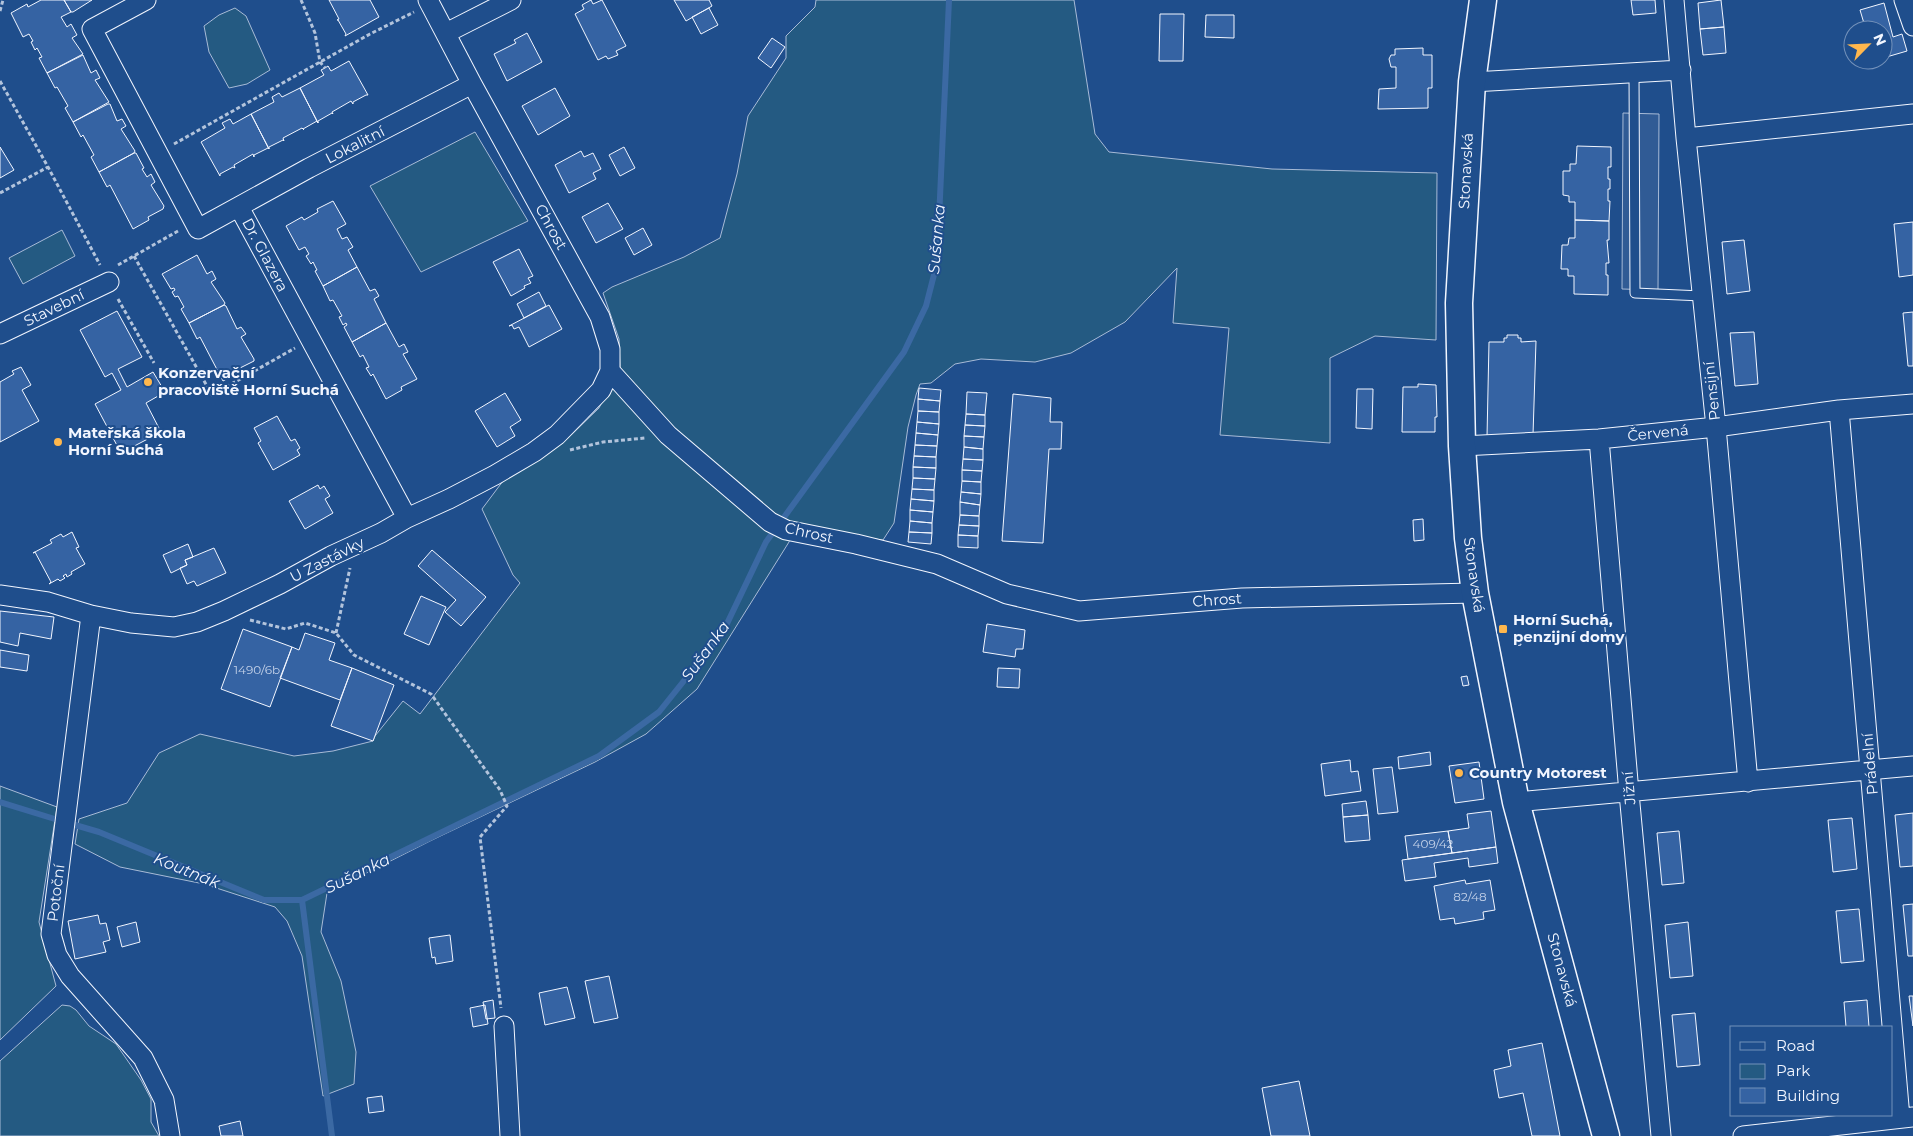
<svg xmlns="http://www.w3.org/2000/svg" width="1913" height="1136" font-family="Montserrat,sans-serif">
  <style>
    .green { fill: #245a82; stroke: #a8bbd7 }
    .parking { fill: #305b95; stroke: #a8bbd7 }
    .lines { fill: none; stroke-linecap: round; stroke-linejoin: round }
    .stream { stroke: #3b69a3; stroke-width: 6 }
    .building { fill: #3563a3; stroke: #f2f6ff }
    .service-casing { stroke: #f2f6ff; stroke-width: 11 }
    .minor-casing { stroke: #f2f6ff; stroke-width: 21 }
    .secondary-casing { stroke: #f2f6ff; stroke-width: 29 }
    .path { stroke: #b3c4dc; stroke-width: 3; stroke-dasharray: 4 2.5; stroke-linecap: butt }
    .service { stroke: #1f4e8c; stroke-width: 9 }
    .minor { stroke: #1f4e8c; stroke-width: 19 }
    .secondary { stroke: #1f4e8c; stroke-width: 26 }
    .poi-dot { fill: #ffb74d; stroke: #1f4e8c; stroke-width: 2 }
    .labels { text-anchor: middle; stroke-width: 4; stroke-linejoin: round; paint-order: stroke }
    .number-label { font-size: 12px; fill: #c3d1e8 }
    .street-label { font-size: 15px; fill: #f2f6ff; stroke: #1f4e8c }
    .poi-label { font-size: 15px; font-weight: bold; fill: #f2f6ff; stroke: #1f4e8c; text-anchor: start }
    .water-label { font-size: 16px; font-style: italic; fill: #f2f6ff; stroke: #1f4e8c }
  </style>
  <rect width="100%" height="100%" fill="#1f4e8c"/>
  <!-- green -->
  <path class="green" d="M816,0H1074L1095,134L1109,152L1272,169L1437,173L1436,340L1375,336L1330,358V443L1220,435L1229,328L1173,323L1177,268L1125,322L1071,353L1035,362L981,359L955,364L931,383L920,384L916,395L908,427L894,523L883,540L858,537L796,525L789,542L697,689L646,734L595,762L430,841L327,893L321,932L341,981L356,1052L354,1084L323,1096L302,956L287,921L275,907L204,884L120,867L75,844L79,819L127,803L159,753L200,734L294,756L333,751L373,741L375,736L403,701L420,714L520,583L513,575L482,509L506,477L566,440L599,408L620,367L619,339L603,293L612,287L684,257L720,238L737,174L748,116L786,58V36L815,7Z
    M235,8L246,16L270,70L247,84L229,88L209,52L204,26L219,15Z
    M475,132L528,221L421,272L370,186Z
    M62,230L75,256L23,284L9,258Z
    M0,786L57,807L39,922L56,986L0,1040Z
    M62,1005L70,1006L76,1010L89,1026L116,1044L141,1080L151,1099V1122L159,1136H0V1061Z"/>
  <!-- parking -->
  <path class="parking" d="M1623,113L1659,114L1658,290L1622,289Z"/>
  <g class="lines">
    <!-- stream -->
    <path class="stream" d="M0,802L58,820
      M75,825L99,832L264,900H302
      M332,1136L302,900L599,756L659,712L723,632L766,542L904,352L926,306L937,263L949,0"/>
  </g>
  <!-- building -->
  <path class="building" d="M41,0H64L71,12L61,17L67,27L71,24L77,35L72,38L83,54L47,73L39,58L42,57L37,48L35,50L31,42L33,41L29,34L23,37L11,13L27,4L28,7Z
    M64,0H92L73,12H71Z
    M329,0H370L379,17L345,36L346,34L338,20H337L339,19Z
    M591,0L593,4L602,0L626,46L616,51L618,55L608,59L606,56L598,60L575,14L584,9L582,5Z
    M674,0H709L712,6L686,21Z
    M1631,0H1655L1656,13L1633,15Z
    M1721,0L1724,27L1700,29L1698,3Z
    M1884,3L1893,37L1902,34L1907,51L1883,58V30H1866L1860,10Z
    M709,8L718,25L701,34L692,17Z
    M1160,14H1184L1183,61H1159Z
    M1206,15H1234V38L1205,37Z
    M1724,27L1726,53L1703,55L1700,29Z
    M527,33L542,62L507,81L494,54L516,43L514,40Z
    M772,38L785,47L771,68L758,58Z
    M1423,48V55H1432V88H1428V108L1378,109L1379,89L1396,88V67H1391L1389,59L1391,55H1395V49Z
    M83,55L91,73L96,70L100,78L95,80L109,102L73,122L65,108L68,106L57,87L55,88L47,73Z
    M349,61L368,95H366L353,102V104L351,101L332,112L333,114L332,113L318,121V123L300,88L324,75L321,70L325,68L328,66L331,71Z
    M300,88L318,123L317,121L303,129L304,130L302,128L283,138L284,141L283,140L269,147V149L251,114L274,102L272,97L279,93L282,97Z
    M555,88L570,116L538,135L522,106Z
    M108,104H110L117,121L122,119L126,126L121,129L135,151L134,153L99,172L91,157L94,155L83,135L81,137L73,122Z
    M251,114L269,149L268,148L254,155V157L253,154L234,165L235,168L233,167L220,174V176L201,142L225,128L222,123L230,119L233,124Z
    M1577,146L1611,147V167H1608V179H1610V189H1608V201H1610L1609,221L1575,220V202H1569V196L1563,195V171H1570V164H1576Z
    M0,147L14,170L0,178Z
    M624,147L635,168L620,176L609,155Z
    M581,151L584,157L593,153L601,169L593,173L596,179L569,193L555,165Z
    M134,153H136L144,168L142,169L147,177L151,174L155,182L151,185L164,206L163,209L148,217L149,220L133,229L110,185L107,187L99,172Z
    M333,201L346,224L337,229L342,239L347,237L353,247L348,250L357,267L323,286L315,271L317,270L313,262L311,264L306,256L309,254L305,247L299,250L286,226L302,217L304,220L318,212L317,209Z
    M608,203L623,229L596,243L582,217Z
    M1575,220L1609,221V240H1607L1609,263H1606V275H1608V295L1574,294V276H1568V269H1561L1562,245H1568L1569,238H1575Z
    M1913,222V275L1899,277L1894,224Z
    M643,228L652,245L634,255L625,238Z
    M1744,240L1750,291L1727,294L1722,242Z
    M519,249L533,276L528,278L531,283L524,286L525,288L511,296L493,262Z
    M197,255L207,274L212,271L216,279L211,282L225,303L224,305L189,323L181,309L184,307L178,296L175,297L172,292L175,290L174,288L171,289L162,274Z
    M357,267L370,291L375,289L379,296L374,299L386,323L352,342L344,327L347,325L346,323L343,325L339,317L342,316L333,300L330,301L323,286Z
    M539,292L546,306L524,318L517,304Z
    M224,305L226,306L237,329L241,327L246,334L241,337L254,359V361L238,369L239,372L223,381L200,337L197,339L189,323Z
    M549,305L562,329L529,347L519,327L514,329L512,325L509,326Z
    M117,311L142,357L118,369L127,387L153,372L165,392L146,403L161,432L121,453L95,404L121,390L112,373L105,377L80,330Z
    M1913,312V366H1908L1903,313Z
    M386,323L399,347L404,344L408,352L403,354L417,379L401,387L402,390L386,399L373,374L371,376L366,368L369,367L363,355L360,357L352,342Z
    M1754,332L1758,384L1735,386L1730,333Z
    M1507,335H1518V338H1521V342L1536,341L1533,435L1487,437L1489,342H1504V338H1507Z
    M21,367L31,385L22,390L39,421L0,442V382L14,374L12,371Z
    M1418,384L1436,385L1437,417H1435V432H1402L1403,387H1418Z
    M919,388L941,390L940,401L918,399Z
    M1357,389H1373L1372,429L1356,428Z
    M967,392L987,393L985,415L966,414Z
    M505,393L521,420L510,427L515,436L497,447L475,411Z
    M1013,394L1051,398L1050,422H1062L1061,449H1049L1043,543L1002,541Z
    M918,399L940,401L939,412L918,411Z
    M918,411L939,412V424L917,422Z
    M966,414L985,415V426L965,425Z
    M277,416L291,441L295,439L300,448L297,450L300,455L273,470L258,443L261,441L254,428Z
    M917,422L939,424L938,435L916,433Z
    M965,425L985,426L984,437L964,436Z
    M916,433L938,435L937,446L915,445Z
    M964,436L984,437L983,449L964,447Z
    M915,445L937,446L936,457L914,456Z
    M964,447L983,449V460L963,459Z
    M914,456L936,457V468L913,467Z
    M963,459L983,460L982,471L962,470Z
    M913,467L936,468L935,479L913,478Z
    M962,470L982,471L981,482L962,481Z
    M913,478L935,479L934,490L912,489Z
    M962,481L981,482V494L961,492Z
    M318,485L320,489L324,486L330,496L325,499L333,513L305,529L289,501Z
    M912,489L934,490V501L911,499Z
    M961,492L981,494L980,505L960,502Z
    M911,499L934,501L933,512L910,510Z
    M960,502L980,505L979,516L960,515Z
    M910,510L933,512L932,523L910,521Z
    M960,515L979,516V526L959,525Z
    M1423,519L1424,540L1414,541L1413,520Z
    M910,521L932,523V533L909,532Z
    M959,525L979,526L978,536L958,535Z
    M72,532L79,547L76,548L85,564L71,572L72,574L67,577L66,574L63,576L65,578L60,581L58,579L49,584L51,582L35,552L33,553L52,543L50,540L61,534L63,537Z
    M909,532L932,533L931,544L908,542Z
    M958,535L978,536V548L958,547Z
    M188,544L193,557L185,560L187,565L171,573L163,555Z
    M214,548L226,573L197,586L194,581L187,584L180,568L187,565L185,560Z
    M432,550L486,597L461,626L445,612L456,600L418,566Z
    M421,596L446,607L429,645L404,634Z
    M0,611L54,617L51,639L20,633L18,646L0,642Z
    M987,624L1025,630L1023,649H1016L1015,657L983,652Z
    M243,629L292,647L270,707L221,689Z
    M305,633L335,643L329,660L352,668L340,700L280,678L292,647L299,650Z
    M1519,637L1521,645L1515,646L1513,638Z
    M0,650L29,655L27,671L0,667Z
    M352,668L394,685L373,741L331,726Z
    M998,668L1020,669L1019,688L997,687Z
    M1467,676L1469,685L1463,686L1461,677Z
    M1430,752L1431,765L1399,769L1398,757Z
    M1350,760L1351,772L1358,771L1361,791L1325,796L1321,764Z
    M1479,762L1484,799L1455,803L1449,766Z
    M1392,767L1398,812L1378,814L1373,769Z
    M1366,801L1368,815L1343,817L1342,804Z
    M1491,811L1496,847L1452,853L1448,831L1469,828L1467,814Z
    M1913,813V866L1900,867L1895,815Z
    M1368,815L1370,840L1345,842L1343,817Z
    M1852,818L1857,869L1833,872L1828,820Z
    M1448,831L1452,853L1408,859L1405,836Z
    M1679,831L1684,883L1662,885L1657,833Z
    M1496,847L1498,863L1469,867L1468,858L1434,863L1436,877L1405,881L1402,860Z
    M1465,880L1466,884L1490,880L1495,910L1483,912L1484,919L1455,924L1454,918L1440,920L1434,886Z
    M1913,904V956H1908L1903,905Z
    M1859,909L1864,961L1841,963L1836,911Z
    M98,915L100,924L106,923L110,940L103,942L106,952L75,959L68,921Z
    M136,922L140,942L122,947L117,927Z
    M1688,922L1693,976L1670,978L1665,925Z
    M450,935L453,961L436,964L435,957L432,958L429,938Z
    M609,976L618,1018L594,1023L585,981Z
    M567,987L575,1018L545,1025L539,993Z
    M1909,996H1913V1026Z
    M493,1000L495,1018L486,1019L483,1002Z
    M1867,1000L1869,1027H1846L1844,1002Z
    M485,1005L488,1024L473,1027L470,1008Z
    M1695,1013L1700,1065L1677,1067L1672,1015Z
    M1542,1043L1560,1136H1532L1523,1093L1499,1098L1494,1070L1511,1066L1508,1050Z
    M1299,1081L1310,1136H1271L1262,1088Z
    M382,1096L384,1111L369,1113L367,1098Z
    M240,1121L243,1136H221L219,1126Z"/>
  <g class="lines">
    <defs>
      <path id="service" d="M1634,73L1635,293L1702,296"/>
      <path id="minor" d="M146,0L92,29L198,229L309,168L472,84
        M1674,0L1686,138L1716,427L1748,782
        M1904,0L1913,26
        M446,33L511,0
        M1472,82L1681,70
        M1686,138L1913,114
        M239,207L407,518
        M0,334L109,282
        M610,371L668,435L770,522L786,530L856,544L937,564L1007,594L1079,611L1242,598L1475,593
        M1839,410L1900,1118
        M1599,439L1629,793L1661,1136
        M1462,446L1599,439L1716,427L1839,410L1913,404
        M0,595L48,602L91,615L131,623L174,627L197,622L224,611L280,584L331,556L381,533L407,518L449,499L495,475L534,452L557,435L601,390L610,371V349L600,317L472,84L428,0
        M91,615L51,934L57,955L70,976L143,1058L164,1100L170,1136
        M1516,802L1913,766
        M504,1026L510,1136
        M1743,1136L1913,1117"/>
      <path id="secondary" d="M1483,0L1472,82L1459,303L1462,446L1468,538L1475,593L1516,802L1606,1136"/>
    </defs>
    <!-- service casing -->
    <use href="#service" class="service-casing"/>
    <!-- minor casing -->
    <use href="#minor" class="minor-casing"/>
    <!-- secondary casing -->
    <use href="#secondary" class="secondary-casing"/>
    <!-- path -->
    <path class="path" d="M301,0L315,33L320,62L325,68
      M0,11L3,0
      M0,81L48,167L100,265
      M174,144L370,34L414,12
      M0,193L48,167
      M134,256L212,395L295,348
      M118,265L178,231
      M118,299L154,363
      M570,450L603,442L645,438
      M250,620L286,629L305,623L336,633L354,655L431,694L500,790L507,806L480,837L501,1008
      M336,633L350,568"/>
    <!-- service -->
    <use href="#service" class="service"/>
    <!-- minor -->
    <use href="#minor" class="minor"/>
    <!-- secondary -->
    <use href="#secondary" class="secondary"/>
  </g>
  <!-- markers -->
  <g class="poi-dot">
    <circle cx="148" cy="382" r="5"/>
    <circle cx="58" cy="442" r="5"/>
    <rect x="1498" y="624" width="10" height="10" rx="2.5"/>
    <circle cx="1459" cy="773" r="5"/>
  </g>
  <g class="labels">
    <!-- number labels -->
    <g class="number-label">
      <text x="257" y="674">1490/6b</text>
      <text x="1433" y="848">409/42</text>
      <text x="1470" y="901">82/48</text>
    </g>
    <!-- street labels -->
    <g class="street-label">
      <text transform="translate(355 145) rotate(-27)" y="5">Lokalitní</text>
      <text transform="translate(1466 171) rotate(-87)" y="5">Stonavská</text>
      <text transform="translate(551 227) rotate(61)" y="5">Chrost</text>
      <text transform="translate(265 255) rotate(62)" y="5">Dr. Glazera</text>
      <text transform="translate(54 308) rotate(-26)" y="5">Stavební</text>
      <text transform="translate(1712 391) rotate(-96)" y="5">Pensijní</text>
      <text transform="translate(1658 433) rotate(-6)" y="5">Červená</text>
      <text transform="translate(809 533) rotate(13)" y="5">Chrost</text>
      <text transform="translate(327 560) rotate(-27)" y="5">U Zastávky</text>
      <text transform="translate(1474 575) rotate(82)" y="5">Stonavská</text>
      <text transform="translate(1217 600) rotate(-4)" y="5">Chrost</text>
      <text transform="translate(1870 764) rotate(-95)" y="5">Prádelní</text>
      <text transform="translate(1629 788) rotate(-95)" y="5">Jižní</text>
      <text transform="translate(56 893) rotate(-83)" y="5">Potoční</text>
      <text transform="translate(1562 970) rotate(75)" y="5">Stonavská</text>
    </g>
    <!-- poi labels -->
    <g class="poi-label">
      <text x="158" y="378">Konzervační<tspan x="158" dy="17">pracoviště Horní Suchá</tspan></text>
      <text x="68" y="438">Mateřská škola<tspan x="68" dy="17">Horní Suchá</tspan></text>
      <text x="1513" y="625">Horní Suchá,<tspan x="1513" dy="17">penzijní domy</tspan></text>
      <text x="1469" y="778">Country Motorest</text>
    </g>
    <!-- water labels -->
    <g class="water-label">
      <text transform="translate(936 239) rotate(-85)" y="6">Sušanka</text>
      <text transform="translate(705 651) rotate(-54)" y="6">Sušanka</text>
      <text transform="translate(187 870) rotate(22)" y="6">Koutnák</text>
      <text transform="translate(357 873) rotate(-26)" y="6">Sušanka</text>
    </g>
  </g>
  <!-- legend -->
  <rect x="1730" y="1026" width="162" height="90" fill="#1f4e8c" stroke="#7391ba"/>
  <rect x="1740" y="1042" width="25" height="8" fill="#1f4e8c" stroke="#7391ba"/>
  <text x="1776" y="1051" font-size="15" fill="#f2f6ff">Road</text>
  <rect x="1740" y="1064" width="25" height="15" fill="#245a82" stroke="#7391ba"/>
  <text x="1776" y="1076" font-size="15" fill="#f2f6ff">Park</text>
  <rect x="1740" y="1088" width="25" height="15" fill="#3563a3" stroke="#7391ba"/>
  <text x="1776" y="1101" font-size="15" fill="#f2f6ff">Building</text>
  <!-- north arrow -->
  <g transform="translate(1868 45) rotate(66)"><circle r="24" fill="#1f4e8c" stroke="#7391ba"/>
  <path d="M0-4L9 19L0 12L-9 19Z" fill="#ffb74d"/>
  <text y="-8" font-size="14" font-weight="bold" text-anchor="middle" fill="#f2f6ff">N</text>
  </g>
</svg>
